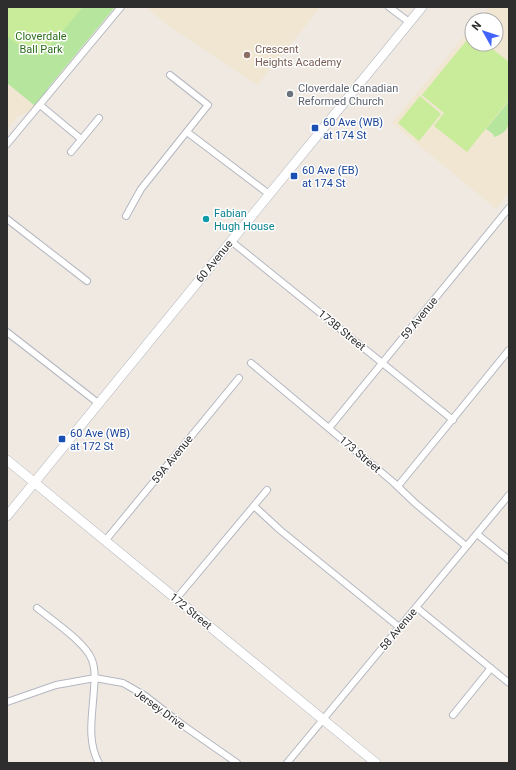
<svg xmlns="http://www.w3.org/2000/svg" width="516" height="770" font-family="Roboto,sans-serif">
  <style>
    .education { fill: #f0e6d1 }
    .green { fill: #b6e59e }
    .pitch { fill: #c9ec9a }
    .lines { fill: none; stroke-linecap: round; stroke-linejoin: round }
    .street-casing { stroke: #b4b7c1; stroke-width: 8 }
    .secondary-casing { stroke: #b4b7c1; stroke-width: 10 }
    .street { stroke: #fff; stroke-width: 6 }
    .secondary { stroke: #fff; stroke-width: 9 }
    .education-dot { fill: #8d6e63; stroke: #fff; stroke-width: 1.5 }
    .worship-dot { fill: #6b7280; stroke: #fff; stroke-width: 1.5 }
    .transit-dot { fill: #1a4fb4; stroke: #fff; stroke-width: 1.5 }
    .culture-dot { fill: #0f9aa8; stroke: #fff; stroke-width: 1.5 }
    .labels { text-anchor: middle; stroke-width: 3; stroke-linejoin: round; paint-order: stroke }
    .park-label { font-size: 11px; fill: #2c6e1b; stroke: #fff }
    .education-label { font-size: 11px; fill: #785e54; stroke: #fff; text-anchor: start }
    .worship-label { font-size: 11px; fill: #5b616d; stroke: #fff; text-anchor: start }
    .transit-label { font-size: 11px; fill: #164399; stroke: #fff; text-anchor: start }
    .culture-label { font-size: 11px; fill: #0d838f; stroke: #fff; text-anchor: start }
    .street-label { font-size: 11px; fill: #2e2e2e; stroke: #fff }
  </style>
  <rect width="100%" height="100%" fill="#efe9e1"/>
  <!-- education -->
  <path class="education" d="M146,7H319L320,8L257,85L166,24Z
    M489,7H509V193L496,209L392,123L472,27V44H496V20H478Z
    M7,83L35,106L29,112L18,116L7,129Z"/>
  <!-- green -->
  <path class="green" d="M7,7H115L48,88L47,91L35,106L7,83Z
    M509,101C509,117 513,132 494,137L493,134L486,129Z"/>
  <!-- pitch -->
  <path class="pitch" d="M7,7H83L42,55H31L7,36Z
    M472,34V44H486L509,62V100L467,152L434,126L444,113L422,95Z
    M420,96L441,114L419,141L398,123Z"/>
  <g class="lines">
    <defs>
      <path id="street" d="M389,7L409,22
        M40,105L81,139
        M187,132L269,194
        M7,144L121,7
        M71,152L99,118
        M126,216L141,189L208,105L170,75
        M7,219L87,281
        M231,241L453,420
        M7,332L98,403
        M251,363L393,482L415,503L466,546
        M329,428L509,208
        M398,486L509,350
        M254,506L280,530L399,627
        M477,534L509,560
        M105,541L239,378
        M176,599L267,490
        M416,607L509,683
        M37,608C52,620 86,643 92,660C95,668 95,679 94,688C93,712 86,741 99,763
        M7,702L56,685L95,678L123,683L144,695L184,726L237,763
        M453,715L491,668
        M287,763L509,495"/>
      <path id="secondary" d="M7,460L376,763
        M7,516L422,7"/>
    </defs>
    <!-- street casing -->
    <use href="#street" class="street-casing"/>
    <!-- secondary casing -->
    <use href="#secondary" class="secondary-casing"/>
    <!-- street -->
    <use href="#street" class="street"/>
    <!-- secondary -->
    <use href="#secondary" class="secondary"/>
  </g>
  <!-- markers -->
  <circle class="education-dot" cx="247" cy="55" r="4"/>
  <circle class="worship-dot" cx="290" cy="94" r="4"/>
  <g class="transit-dot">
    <rect x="311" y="124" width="8" height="8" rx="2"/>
    <rect x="290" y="172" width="8" height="8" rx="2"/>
    <rect x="58" y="435" width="8" height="8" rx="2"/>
  </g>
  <circle class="culture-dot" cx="206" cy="219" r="4"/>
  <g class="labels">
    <!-- park labels -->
    <g class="park-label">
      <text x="41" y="40">Cloverdale<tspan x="41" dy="13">Ball Park</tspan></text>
    </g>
    <!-- education labels -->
    <g class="education-label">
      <text x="255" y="53">Crescent<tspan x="255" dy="13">Heights Academy</tspan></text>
    </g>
    <!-- worship labels -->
    <g class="worship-label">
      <text x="298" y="92">Cloverdale Canadian<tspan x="298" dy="13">Reformed Church</tspan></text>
    </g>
    <!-- transit labels -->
    <g class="transit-label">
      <text x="323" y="126">60 Ave (WB)<tspan x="323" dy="13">at 174 St</tspan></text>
      <text x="302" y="174">60 Ave (EB)<tspan x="302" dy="13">at 174 St</tspan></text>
      <text x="70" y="437">60 Ave (WB)<tspan x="70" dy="13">at 172 St</tspan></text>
    </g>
    <!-- culture labels -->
    <g class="culture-label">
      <text x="214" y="217">Fabian<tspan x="214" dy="13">Hugh House</tspan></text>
    </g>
    <!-- street labels -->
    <g class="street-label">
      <text transform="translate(214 261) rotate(-51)" y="4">60 Avenue</text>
      <text transform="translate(419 318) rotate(-51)" y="4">59 Avenue</text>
      <text transform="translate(342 330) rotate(39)" y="4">173B Street</text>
      <text transform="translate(360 454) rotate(40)" y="4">173 Street</text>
      <text transform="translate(172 459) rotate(-51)" y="4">59A Avenue</text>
      <text transform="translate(191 611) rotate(39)" y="4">172 Street</text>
      <text transform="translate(398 629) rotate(-50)" y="4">58 Avenue</text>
      <text transform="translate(160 709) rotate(36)" y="4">Jersey Drive</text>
    </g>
  </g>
  <!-- border -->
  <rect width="516" height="770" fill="none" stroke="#2e2e2e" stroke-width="16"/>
  <!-- north arrow -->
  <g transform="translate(484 32) rotate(309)"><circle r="19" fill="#ffffff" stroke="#ababab"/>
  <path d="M0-3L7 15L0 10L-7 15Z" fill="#4264fb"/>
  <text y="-6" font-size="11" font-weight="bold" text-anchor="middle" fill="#2e2e2e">N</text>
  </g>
</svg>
